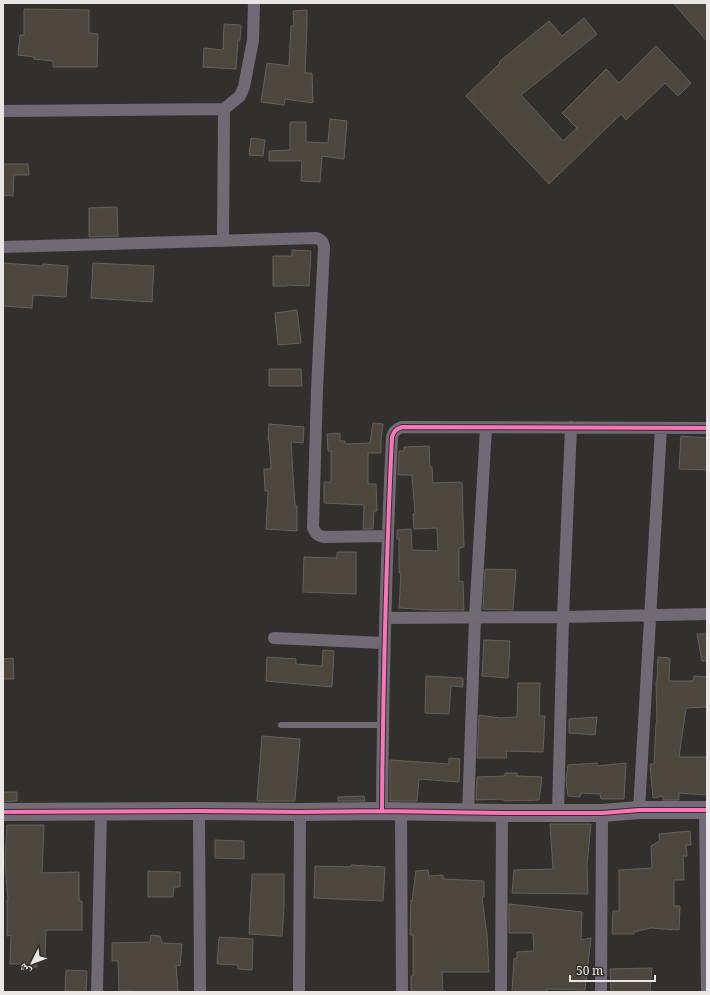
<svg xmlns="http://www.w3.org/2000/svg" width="710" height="995" font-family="Georgia,'Noto Naskh Arabic',serif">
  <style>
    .building { fill: #4c463d; stroke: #62615f }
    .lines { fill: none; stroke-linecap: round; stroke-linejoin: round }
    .lane { stroke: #6f6a74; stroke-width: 6 }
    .street { stroke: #6f6a74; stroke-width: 12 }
    .secondary { stroke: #736c76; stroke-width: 18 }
    .cycleway-casing { stroke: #33302c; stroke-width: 6 }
    .cycleway { stroke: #fb73b8; stroke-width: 4 }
  </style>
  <rect width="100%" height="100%" fill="#32302d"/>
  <!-- building -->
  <path class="building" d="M673,3H707V41Z
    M24,9L89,10V33L98,34L97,67H53V61L34,59V57L18,55L20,35H24Z
    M307,10V24L305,73H312L313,103L285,99L284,105L261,102L267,63L289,66L291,26H294L293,11Z
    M584,18L597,34L521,95L563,141L577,128L562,113L606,69L619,83L656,46L691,83L678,96L665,83L626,120L621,114L549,184L466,96L500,63L499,62L549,21L562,36Z
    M224,24L241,25L240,40H238L236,69L203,67L204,48L223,50Z
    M330,119L347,121L344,159L322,156L320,182L301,181L302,161H269V151L290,150V122H306V142L328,143Z
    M251,138L265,140L263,156L249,155Z
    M3,164H28L29,175H14L13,196L3,195Z
    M117,207L118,236L89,237V208Z
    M292,250L311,251L309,286L287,285V286H273V256H292Z
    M3,263L43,266V264L68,266L66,297L33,295L32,308L3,306Z
    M93,263L154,266L152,302L91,298Z
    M297,310L301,343L278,345L275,313Z
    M269,369H301L302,386H269Z
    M373,423L383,424L381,440V453H368V484H376L377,511H374L373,529H363L364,505L324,503V482H331V451H328L327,434L340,433V441H345V444L370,443Z
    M269,424L304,427L303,443L291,442L295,506H297V531L266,529L268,491H265L264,469H271L269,440H268Z
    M681,436L707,438V470L679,469Z
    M429,446L430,467H432L433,483L462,482L464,547L459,548V582L463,581L464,610H430L399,608L401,573H399V539H397V530L411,529L412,550L438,551L437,528L414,529L413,514H415L412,475H398L399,451H404V447Z
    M337,552H356V594L303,592L304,557L337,558Z
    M485,569L516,570L513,610L483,609Z
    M697,634H707V661H702Z
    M484,640L510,641L508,678L482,676Z
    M323,650L334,651L332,687L266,681L267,657L296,659V664L322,666Z
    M658,657L670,658L669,681H693L694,676L707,677V707L686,708L679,757H707V795L679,793V800H663V796L653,798L650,764H654L656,723H657L656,681H657Z
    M13,658L14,679H3V659Z
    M426,676L463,678V687L451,686L449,714L425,713Z
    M518,683H540L539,716H545L543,752L506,751L507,758H477L479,715L500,718L517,717Z
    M597,717L595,735L569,733V719Z
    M262,736L300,739L295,801H257Z
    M449,758L460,759L459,782L419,779L417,801H390V760L449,764Z
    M597,763V766L626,763L624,799H601L600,794L581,793L580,797L568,796L566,780L568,765Z
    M505,773H517V776L542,777L539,800L504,801V799L476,800L477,777L505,776Z
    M3,792H17V801L3,802Z
    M364,796L365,801H338V797Z
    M550,824H591L587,865L588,894L512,893L514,870L553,869Z
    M7,825H44L42,873L79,872V901H82V930H46L45,958L37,957V967H22V964H10L11,935L7,936V900H8L5,862Z
    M690,831L691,845H686L687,856H683L684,880H674V906H680L679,930L651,928L634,932V934H612L613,911H619V870L652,868L651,846L660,841L659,834Z
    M215,840L244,841V859L215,858Z
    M351,865L385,867L383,901L314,898L315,866L351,867Z
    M428,870L429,876L443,875V879L484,881V897L482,898L487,935L489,972H442L443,992H411V976H413V935H410L411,900L412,901L416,871Z
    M148,871L180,872V887H174L173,897H148Z
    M252,874H284V906L282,936L249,934Z
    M509,904L582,912L581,940L591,938L585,990L547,989V992H512L514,959L517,958V952L534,951L533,933H509Z
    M151,935L160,936L162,943L182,944L180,966L176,965L178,992H132V991H119L118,961H112V943L150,942Z
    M219,937L253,939L252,970L238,969V965L217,964Z
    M652,968L650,992H611L610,969Z
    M66,970L87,971L86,992L65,991Z"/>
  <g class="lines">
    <!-- lane -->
    <path class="lane" d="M281,725H383"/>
    <!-- street -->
    <path class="street" d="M3,111L224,109
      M223,241L224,109L240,96L244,87L253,40L254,3
      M3,247L317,238C322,240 323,242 324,247L317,389L313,528C316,534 318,536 324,537L387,536
      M385,618L563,617L707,614
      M274,638L384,643
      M639,810L661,428
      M705,810L707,992
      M199,811L200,992
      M382,811C383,686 386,562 392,437C394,431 396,429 402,427L707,428
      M558,812L563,617L571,427
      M401,813L402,992
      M468,813L475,617L486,428
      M97,992L101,811
      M299,992L300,812
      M501,992L502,813
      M601,992L602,813"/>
    <!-- secondary -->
    <path class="secondary" d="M3,812L199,811L300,812L382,811L502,813H602L639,810H707"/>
    <defs>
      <path id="cycleway" d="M382,811C383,686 386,562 392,437C394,431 396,429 402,427L707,428
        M3,812L199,811L300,812L382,811L502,813H602L639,810H707"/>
    </defs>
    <!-- cycleway casing -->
    <use href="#cycleway" class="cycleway-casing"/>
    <!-- cycleway -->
    <use href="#cycleway" class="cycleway"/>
  </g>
  <!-- border -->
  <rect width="710" height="995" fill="none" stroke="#e9e7e4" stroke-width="8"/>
  <!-- north arrow -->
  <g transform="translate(32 963) rotate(228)" stroke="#33302c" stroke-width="3" paint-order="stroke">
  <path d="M0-3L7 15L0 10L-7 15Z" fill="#e9e7e4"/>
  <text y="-6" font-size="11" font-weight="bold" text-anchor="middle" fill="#e9e7e4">ش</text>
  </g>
  <!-- scale -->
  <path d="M570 975v6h85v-6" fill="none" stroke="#e9e7e4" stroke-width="2"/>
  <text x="576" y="975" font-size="12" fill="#e9e7e4" stroke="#33302c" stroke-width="3" paint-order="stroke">50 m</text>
</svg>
